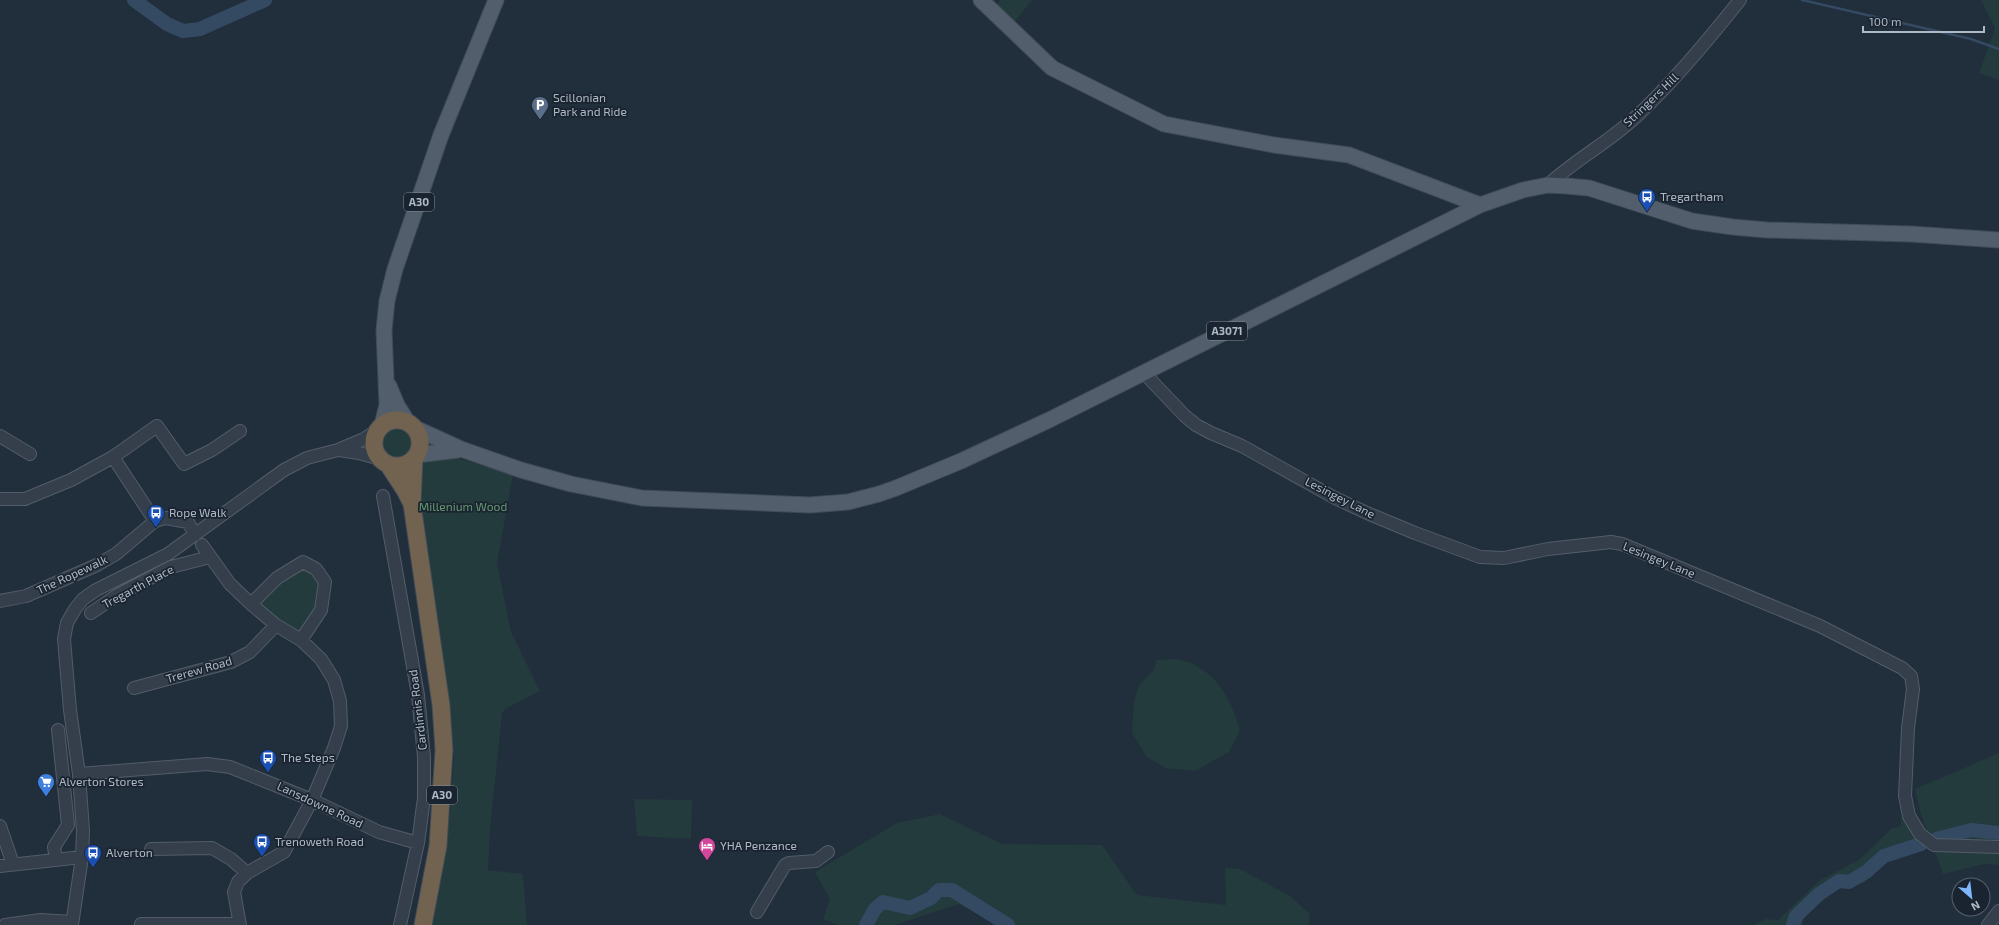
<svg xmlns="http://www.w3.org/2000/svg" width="1999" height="925" font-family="'Exo 2',sans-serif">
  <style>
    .green { fill: #233b3c }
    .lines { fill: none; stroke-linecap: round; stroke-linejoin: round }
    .stream { stroke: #344a63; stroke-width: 2.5 }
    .river { stroke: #344a63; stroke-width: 14 }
    .minor-casing { stroke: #525d69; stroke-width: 14 }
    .major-casing { stroke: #414b57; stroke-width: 17 }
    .highway-casing { stroke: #3f4a56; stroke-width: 19 }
    .minor { stroke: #353f4b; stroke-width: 12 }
    .major { stroke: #525e6b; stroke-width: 15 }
    .highway { stroke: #726351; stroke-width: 17 }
    .labels { text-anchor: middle; stroke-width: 3.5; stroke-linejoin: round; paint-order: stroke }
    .shield { fill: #1a2430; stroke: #828d9a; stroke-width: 1 }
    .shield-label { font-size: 11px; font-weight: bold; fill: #afbac7 }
    .poi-label { font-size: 12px; fill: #afbac7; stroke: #1a2430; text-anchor: start }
    .street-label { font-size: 12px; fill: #afbac7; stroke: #1a2430 }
    .park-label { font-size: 12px; fill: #65996e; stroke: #1a2430 }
  </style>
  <rect width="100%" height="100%" fill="#212e3b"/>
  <!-- green -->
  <path class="green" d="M1000,0H1032L1012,25L996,6Z
    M1981,0H1999V80L1979,73L1995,28Z
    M378 444a18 18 0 1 1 36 0a18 18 0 1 1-36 0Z
    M436,458H457L513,474L497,563L511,632L540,691L505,709L502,713L490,830L488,870L523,874L527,925H428L450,813L454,757L418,504L422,463Z
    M302,569L311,571L321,582L317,614L302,635L295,633L258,604L288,575Z
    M1157,660C1165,660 1174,658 1182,660C1215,669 1231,698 1240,730L1229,752L1195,771L1165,768L1147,757L1132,733L1134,701L1139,685L1153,671Z
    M1999,753V865L1985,864L1943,874L1921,815L1915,789Z
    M634,799L692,800L691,839L637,836Z
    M940,814L1002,844L1102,845L1137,895L1226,905L1225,868L1240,869L1290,896L1310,914L1309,925H996L959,904L895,925H838L823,919L830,899L815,872L897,823Z
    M1902,814L1906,824L1925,848L1889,858L1864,883L1837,888L1805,917L1802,925H1753L1765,919L1778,920L1820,880L1860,859L1892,828L1900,827Z"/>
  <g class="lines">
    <!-- stream -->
    <path class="stream" d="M1802,0L1971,39L1999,49"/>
    <!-- river -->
    <path class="river" d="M134,0L167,24L183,31L200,29L265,0
      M1936,839L1971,830L1999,833
      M866,925L875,909L883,902L910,908L931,898L939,890H952L1008,925
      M1793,925L1796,916L1819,894L1839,881L1849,882L1866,872L1884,856L1921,844"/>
    <defs>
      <path id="minor" d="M1548,185C1577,158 1613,140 1641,112C1677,78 1709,39 1740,0
        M1144,373L1185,416L1196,425L1211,433L1242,446L1335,498L1367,513L1415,533L1480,557L1504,558L1548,549L1611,542L1622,544L1820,626L1902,668L1911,676L1913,689L1908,728L1905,796L1909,816L1920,834L1934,845L1999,847
        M0,436L30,454
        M339,450L359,453L380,459
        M113,457L155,521
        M383,496L418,695L424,757V798L418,843L400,925
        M0,499H25L71,480L113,457L157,426L184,464L212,450L240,431
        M202,545L230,584L251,604L276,625L301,640L321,659L334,680L340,701L341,726L334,748L312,800L284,852L247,873L238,882L234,892L240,925
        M0,601L26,596L97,565L116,554L155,521L166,518L188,522L195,535
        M251,604L277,578L303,562L316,569L325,582L321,610L301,640
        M91,613L116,596L171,567L210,557
        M134,688L231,662L250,652L276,625
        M79,774L207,764L230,767L312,800L379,832L418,843
        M0,826L13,864
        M151,849L212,848L231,859L247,873
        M56,859L54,847L68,825L58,730
        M0,866L82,857
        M757,912L785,865L789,863L816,861L828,852
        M141,924H239
        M5,925L41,920L72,922
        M72,925L82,857L83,831L79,774L70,710L64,639L67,623L75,609L83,599L96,590L168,554L284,470L307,458L338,450L364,439L379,429
        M1988,925L1999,911"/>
      <path id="major" d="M981,0L1052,68L1164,124L1274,145L1349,155L1480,205
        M389,386L397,405L409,424
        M382,425L387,405L384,330L387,301L395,269L441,135L496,0
        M415,428L461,449L521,470L571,484L642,498L810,505L848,502L879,494L896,488L961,461L1049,420L1480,205L1523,190L1548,185L1567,186L1589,188L1692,221L1733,227L1767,230L1911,234L1999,240
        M417,455L458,450"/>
      <path id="highway" d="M374 443a23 23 0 1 1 46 0a23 23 0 1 1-46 0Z
        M414,458L412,504L441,705L444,750L438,846L423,925
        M388,464L405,490L412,504"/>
    </defs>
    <!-- minor casing -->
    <use href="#minor" class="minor-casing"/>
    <!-- major casing -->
    <use href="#major" class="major-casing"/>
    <!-- highway casing -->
    <use href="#highway" class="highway-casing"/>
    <!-- minor -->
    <use href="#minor" class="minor"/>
    <!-- major -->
    <use href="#major" class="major"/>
    <!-- highway -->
    <use href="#highway" class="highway"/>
  </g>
  <!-- icons -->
  <defs>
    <symbol id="parking-pin" viewBox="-11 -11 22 30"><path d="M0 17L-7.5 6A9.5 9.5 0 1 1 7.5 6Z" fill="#5c6f8a" stroke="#1a2430"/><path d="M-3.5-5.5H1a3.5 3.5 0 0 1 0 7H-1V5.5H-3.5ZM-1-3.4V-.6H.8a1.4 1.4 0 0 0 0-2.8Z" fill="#fff"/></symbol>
    <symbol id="bus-pin" viewBox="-11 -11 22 30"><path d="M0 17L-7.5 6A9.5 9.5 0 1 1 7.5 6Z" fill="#1a4fb4" stroke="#1a2430"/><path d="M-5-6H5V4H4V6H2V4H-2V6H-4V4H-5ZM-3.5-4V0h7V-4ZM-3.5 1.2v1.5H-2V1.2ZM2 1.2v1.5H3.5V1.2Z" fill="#fff"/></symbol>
    <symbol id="supermarket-pin" viewBox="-11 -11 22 30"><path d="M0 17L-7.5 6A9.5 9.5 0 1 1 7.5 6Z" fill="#3f7fe0" stroke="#1a2430"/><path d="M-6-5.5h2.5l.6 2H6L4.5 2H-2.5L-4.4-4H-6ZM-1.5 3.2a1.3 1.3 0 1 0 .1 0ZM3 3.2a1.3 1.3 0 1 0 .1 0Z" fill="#fff"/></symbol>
    <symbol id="hotel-pin" viewBox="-11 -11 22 30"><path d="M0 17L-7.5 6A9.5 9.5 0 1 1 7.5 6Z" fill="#d1479c" stroke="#1a2430"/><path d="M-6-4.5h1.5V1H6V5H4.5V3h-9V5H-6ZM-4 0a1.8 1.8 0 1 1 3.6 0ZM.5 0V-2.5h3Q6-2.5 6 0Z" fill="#fff"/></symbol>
  </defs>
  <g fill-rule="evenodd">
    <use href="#parking-pin" x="530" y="95" width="20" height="27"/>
    <use href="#bus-pin" x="1637" y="187" width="20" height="27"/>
    <use href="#bus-pin" x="146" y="503" width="20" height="27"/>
    <use href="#bus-pin" x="258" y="748" width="20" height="27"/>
    <use href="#supermarket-pin" x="36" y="772" width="20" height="27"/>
    <use href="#bus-pin" x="252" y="832" width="20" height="27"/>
    <use href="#hotel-pin" x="697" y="836" width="20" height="27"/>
    <use href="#bus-pin" x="83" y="843" width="20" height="27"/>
  </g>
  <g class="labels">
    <!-- shield labels -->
    <g class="shield">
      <rect x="404" y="193" width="30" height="18" rx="3"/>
      <rect x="1207" y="322" width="40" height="18" rx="3"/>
      <rect x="427" y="786" width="30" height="18" rx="3"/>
    </g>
    <g class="shield-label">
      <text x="419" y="206">A30</text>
      <text x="1227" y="335">A3071</text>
      <text x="442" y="799">A30</text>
    </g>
    <!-- poi labels -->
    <g class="poi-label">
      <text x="553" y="102">Scillonian<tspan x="553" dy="14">Park and Ride</tspan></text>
      <text x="1660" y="201">Tregartham</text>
      <text x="169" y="517">Rope Walk</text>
      <text x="281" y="762">The Steps</text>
      <text x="59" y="786">Alverton Stores</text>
      <text x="275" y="846">Trenoweth Road</text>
      <text x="720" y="850">YHA Penzance</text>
      <text x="106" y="857">Alverton</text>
    </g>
    <!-- street labels -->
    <g class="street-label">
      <text transform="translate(1651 100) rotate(-44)" y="4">Stringers Hill</text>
      <text transform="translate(1340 498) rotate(27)" y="4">Lesingey Lane</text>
      <text transform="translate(1659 560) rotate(22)" y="4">Lesingey Lane</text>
      <text transform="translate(72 575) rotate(-25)" y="4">The Ropewalk</text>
      <text transform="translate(138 587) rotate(-28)" y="4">Tregarth Place</text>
      <text transform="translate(199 670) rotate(-16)" y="4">Trerew Road</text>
      <text transform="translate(418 710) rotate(-97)" y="4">Cardinnis Road</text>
      <text transform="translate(320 805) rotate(25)" y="4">Lansdowne Road</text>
    </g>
    <!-- park labels -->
    <g class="park-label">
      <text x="463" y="511">Millenium Wood</text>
    </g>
  </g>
  <!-- north arrow -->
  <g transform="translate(1971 897) rotate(152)"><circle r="19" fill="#1a2430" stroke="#56606c"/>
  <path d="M0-3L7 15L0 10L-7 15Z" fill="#7fb7fc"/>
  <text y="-6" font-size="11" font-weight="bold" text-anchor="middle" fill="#afbac7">N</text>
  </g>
  <!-- scale -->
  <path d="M1863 26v6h121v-6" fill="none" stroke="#afbac7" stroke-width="2"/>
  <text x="1869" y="26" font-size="12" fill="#afbac7" stroke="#1a2430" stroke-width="3" paint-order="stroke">100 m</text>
</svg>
